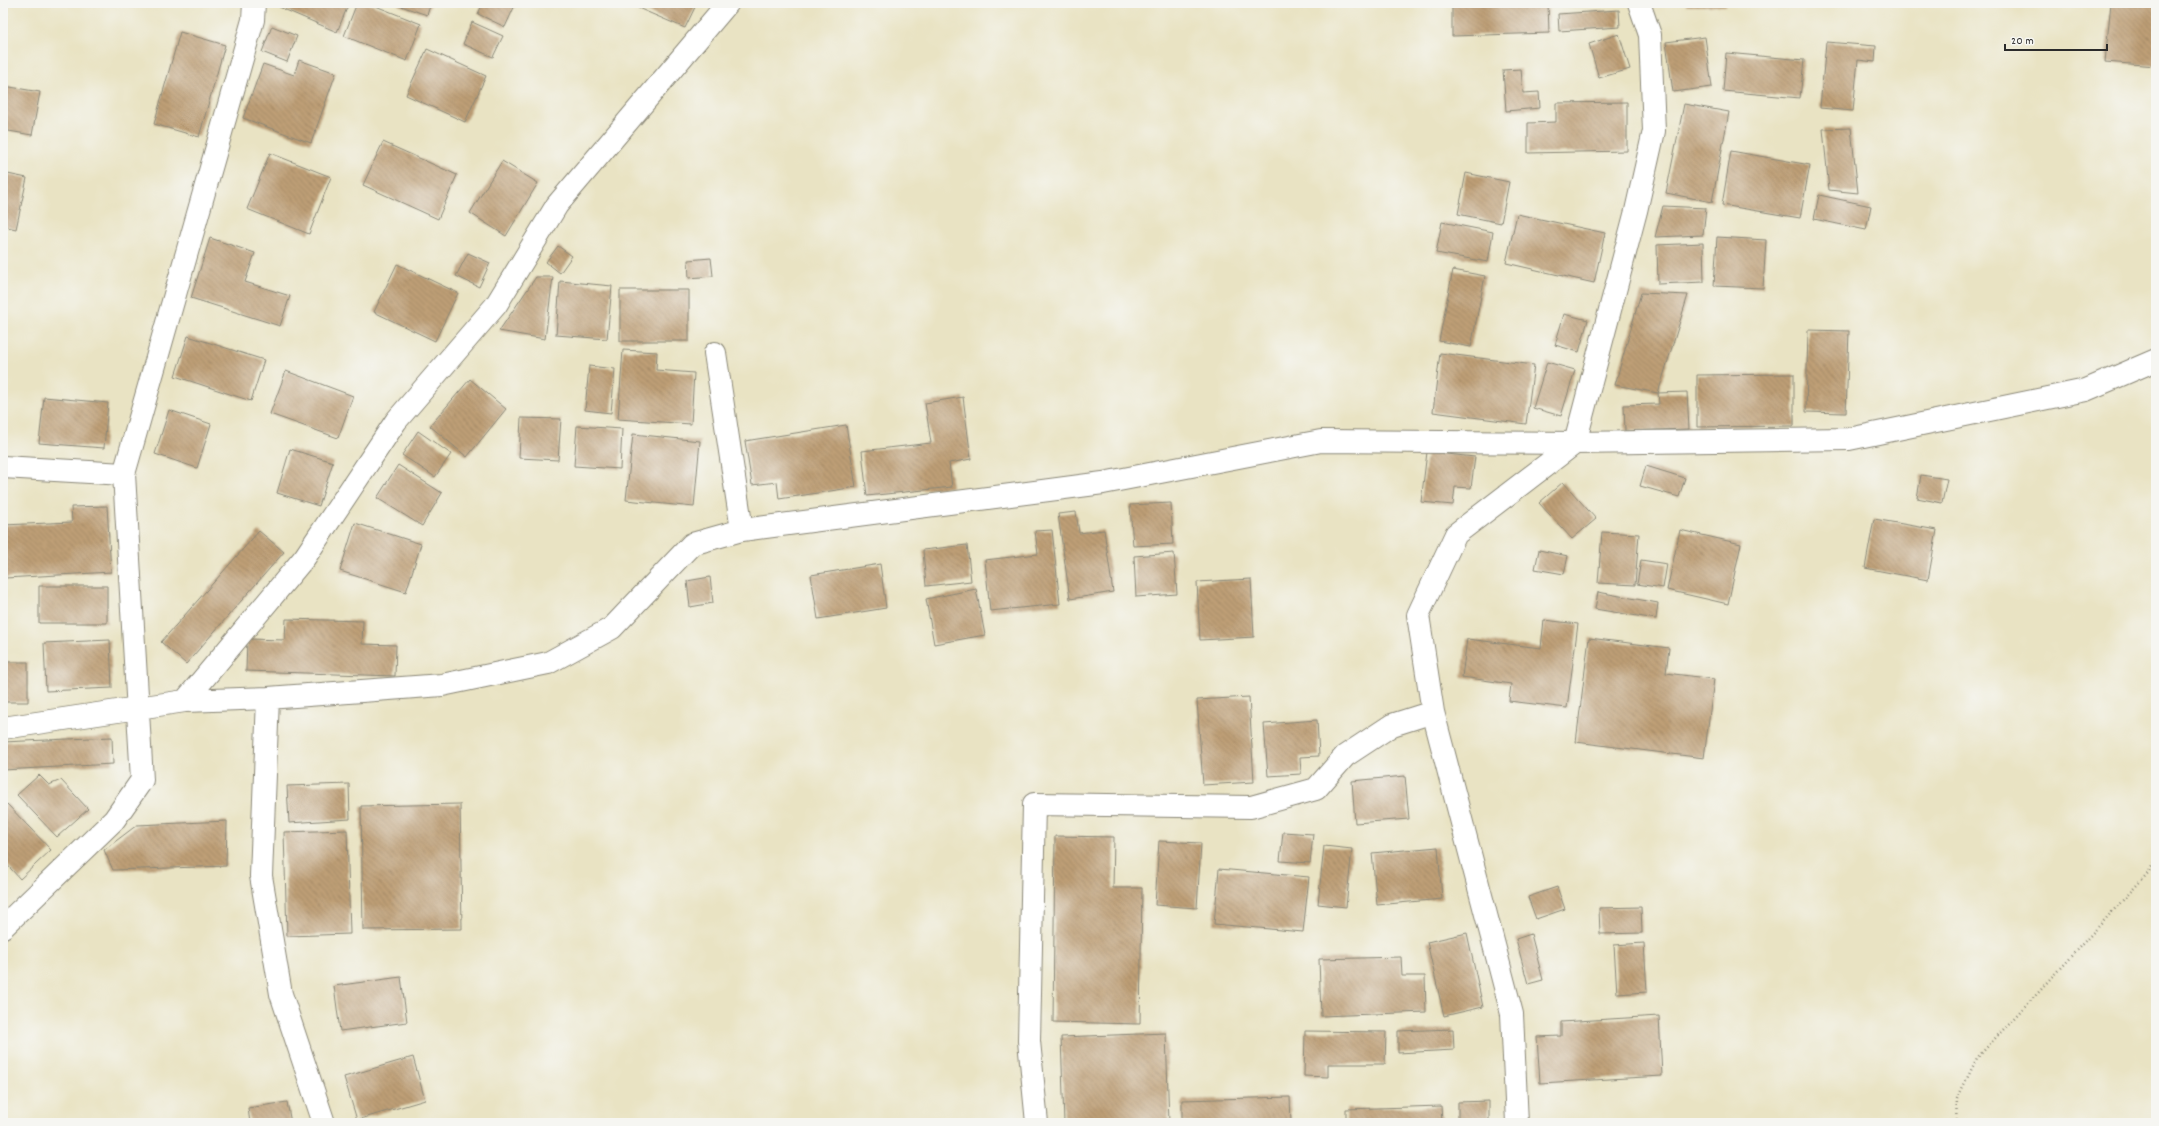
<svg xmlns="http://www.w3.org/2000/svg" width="2159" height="1126" font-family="Dekko,sans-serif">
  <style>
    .building { fill: url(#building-back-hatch) }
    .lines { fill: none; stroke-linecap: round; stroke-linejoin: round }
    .minor-casing { stroke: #8a8777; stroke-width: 24 }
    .path { stroke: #8a8777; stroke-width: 2.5; stroke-dasharray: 1 3; stroke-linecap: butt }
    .minor { stroke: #fff; stroke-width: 22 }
  </style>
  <defs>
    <pattern id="building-back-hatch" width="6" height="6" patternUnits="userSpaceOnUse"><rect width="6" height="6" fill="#be9f76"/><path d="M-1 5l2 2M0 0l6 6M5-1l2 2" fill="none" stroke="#9b8261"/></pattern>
  </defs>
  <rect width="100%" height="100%" fill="#f6f6f2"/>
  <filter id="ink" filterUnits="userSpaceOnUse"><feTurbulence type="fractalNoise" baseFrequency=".025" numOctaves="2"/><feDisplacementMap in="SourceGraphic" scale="8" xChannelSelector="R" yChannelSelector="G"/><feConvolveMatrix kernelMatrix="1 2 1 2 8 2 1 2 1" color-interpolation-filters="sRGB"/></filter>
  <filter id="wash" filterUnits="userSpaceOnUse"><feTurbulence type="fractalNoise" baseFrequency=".012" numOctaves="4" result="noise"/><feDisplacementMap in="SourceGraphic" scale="16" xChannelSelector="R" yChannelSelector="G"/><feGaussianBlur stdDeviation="0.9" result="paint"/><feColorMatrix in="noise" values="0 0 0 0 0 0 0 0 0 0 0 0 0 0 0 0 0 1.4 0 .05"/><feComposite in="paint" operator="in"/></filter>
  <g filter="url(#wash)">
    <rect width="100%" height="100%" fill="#e9e3c3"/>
    <g id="blocks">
      <!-- building -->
      <path class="building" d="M281,3H349L337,32L279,7Z
        M357,3H368L421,24L407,61L344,36Z
        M398,3H431L427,15L398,5Z
        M483,3H516L505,27L478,14Z
        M641,3H697L685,28L638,8Z
        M1452,3H1548L1549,33L1452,36Z
        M1686,3H1726V6H1686Z
        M2111,3H2156V66L2105,62Z
        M1619,10L1620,27L1559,31L1558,14Z
        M472,22L503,36L493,57L463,44Z
        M272,26L297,36L287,62L262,52Z
        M180,32L225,45L199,137L154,124Z
        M1619,34L1630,69L1599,78L1589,44Z
        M1705,37L1712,87L1673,92L1666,42Z
        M1826,42L1876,46L1875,62L1858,60L1853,111L1820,108Z
        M427,49L486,76L465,122L406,95Z
        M1726,53L1804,60L1800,98L1723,91Z
        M299,60L336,73L311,143L243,118L263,64L294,75Z
        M1521,69L1523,93L1539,92L1540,108L1506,111L1503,70Z
        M4,86L40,92L32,135L3,130Z
        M1627,102V151L1528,153V123L1556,122V103Z
        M1684,104L1729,112L1712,202L1666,193Z
        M1851,128L1858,193L1829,190L1823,129Z
        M383,142L457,175L438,219L363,185Z
        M1731,151L1810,165L1800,218L1722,205Z
        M270,153L331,177L309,234L247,209Z
        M502,161L538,183L506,236L470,213Z
        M3,173L27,178L16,229L3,226Z
        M1466,173L1509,182L1501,223L1458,214Z
        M1819,195L1871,206L1866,230L1814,219Z
        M1663,206L1706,208L1703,235L1655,237Z
        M1517,214L1605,233L1594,283L1506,263Z
        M1442,222L1493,232L1488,262L1436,253Z
        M1717,237L1766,240L1763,288L1714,286Z
        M210,238L255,253L245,282L290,296L280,326L191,298Z
        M1703,243L1704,282L1658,284L1657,245Z
        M558,246L572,256L560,273L546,262Z
        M468,253L490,263L479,287L456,276Z
        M711,258L713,276L689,278L688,260Z
        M397,264L458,293L435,341L374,312Z
        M1453,270L1485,276L1471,347L1439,341Z
        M536,277H553L545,339L499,331Z
        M560,281L612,286L607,339L556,335Z
        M620,290H689V341H620Z
        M1641,293L1688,295L1658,393L1615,385Z
        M1564,314L1588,320L1579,352L1555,345Z
        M1808,330L1849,331L1846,413L1806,412Z
        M188,336L264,360L251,401L175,376Z
        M623,350L657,352L656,370L694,373L691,424L618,419Z
        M1440,353L1534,365L1526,424L1433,412Z
        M1547,362L1575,370L1561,416L1533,408Z
        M589,366L615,369L611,413L585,410Z
        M286,371L353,396L338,438L270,414Z
        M1794,374V426L1697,427V375Z
        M470,379L506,409L467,457L430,426Z
        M1687,392L1689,429L1625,431L1624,405L1659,404L1658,393Z
        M44,397L108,403L104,448L39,443Z
        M963,397L971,459L949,463L952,487L867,496L862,451L931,443L925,403Z
        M169,410L211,424L197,468L155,454Z
        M521,418L561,419L558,460L519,458Z
        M846,425L856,487L779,499L777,482L752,485L745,441Z
        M577,426L622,429L620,469L574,466Z
        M418,431L451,454L435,477L402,455Z
        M633,434L700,441L694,507L626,500Z
        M290,449L333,462L319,506L277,493Z
        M1427,452L1475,457L1471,488L1455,487L1453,505L1421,502Z
        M398,465L442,493L422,526L377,498Z
        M1646,466L1685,478L1679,497L1640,486Z
        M1921,475L1947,479L1942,503L1917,498Z
        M1563,482L1596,519L1572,539L1539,503Z
        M1171,503L1173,544L1133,546L1130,505Z
        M107,506L111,572L5,578L3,525L72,522L71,507Z
        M1076,512L1079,533L1104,530L1113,592L1070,599L1058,514Z
        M1874,519L1937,530L1928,580L1865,568Z
        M355,523L421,544L406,592L340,571Z
        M1052,530L1060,604L990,611L985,560L1038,554L1035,531Z
        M1680,530L1741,544L1728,604L1667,590Z
        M259,531L284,552L186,664L161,642Z
        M1602,532L1639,534L1635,585L1598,583Z
        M967,545L971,581L926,586L923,550Z
        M1539,550L1568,556L1564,574L1535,569Z
        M1174,553L1177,594L1136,597L1134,556Z
        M1641,560L1667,564L1663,588L1637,584Z
        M880,564L886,608L818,619L811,575Z
        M710,577L713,603L690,607L687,581Z
        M1251,579L1254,637L1200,640L1197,582Z
        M39,586H107V623H39Z
        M976,589L985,635L934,644L926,599Z
        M1598,592L1658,603L1656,619L1595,609Z
        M286,619L363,621L362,644L396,645L395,676L246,671L247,639L285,640Z
        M1544,620L1578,624L1567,708L1509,701L1511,684L1462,677L1467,639L1541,648Z
        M1589,638L1669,648L1666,673L1714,679L1704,758L1576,742Z
        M110,640L112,688L46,691L44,643Z
        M3,662H28V702H3Z
        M1249,697L1254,782L1203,785L1197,700Z
        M1317,720L1319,756L1300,757L1301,774L1268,776L1264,724Z
        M112,737L113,764L3,770V742Z
        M39,775L49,785L61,780L88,809L57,837L17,795Z
        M1405,776L1409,819L1355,823L1352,781Z
        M349,784L350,819L289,823L287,786Z
        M7,804L51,850L20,879L3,860V808Z
        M460,804L462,929L363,930L361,806Z
        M227,821L226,866L113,870L104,850L137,825Z
        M347,830L350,934L287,936L284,832Z
        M1283,832L1313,834L1310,863L1280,861Z
        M1055,836L1114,837L1113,888H1142L1140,1024L1053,1022Z
        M1159,841L1201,843L1197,908L1155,905Z
        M1324,846L1352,849L1346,907L1318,904Z
        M1438,847L1442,899L1377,905L1372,853Z
        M1219,869L1309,877L1303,932L1214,924Z
        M1557,887L1565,909L1536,919L1528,897Z
        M1641,907L1642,933L1600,934L1599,908Z
        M1467,933L1483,1007L1444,1016L1427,942Z
        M1531,934L1543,980L1528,984L1516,939Z
        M1644,943L1647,992L1617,994L1614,945Z
        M1401,957L1402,976H1425L1426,1012L1321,1016L1319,959Z
        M401,977L407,1022L340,1031L334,986Z
        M1659,1016L1662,1076L1540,1083L1537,1037L1561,1036V1022Z
        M1453,1029L1454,1050L1398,1053V1031Z
        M1305,1031L1386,1032L1385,1064H1328V1077L1304,1076Z
        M1166,1033L1169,1123H1064L1061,1037Z
        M413,1057L425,1100L357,1120L344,1077Z
        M1290,1097L1291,1123H1182V1100Z
        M1489,1101V1123H1458V1102Z
        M287,1102L291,1123H250L248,1108Z
        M1441,1106L1442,1123H1346V1109Z"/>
    </g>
  </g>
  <g filter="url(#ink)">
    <use href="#blocks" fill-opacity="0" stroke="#8a8777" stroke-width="1"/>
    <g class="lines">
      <defs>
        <path id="minor" d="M715,353L742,530
          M3,467L124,474
          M268,698L261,876L281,994L324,1123
          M185,701L305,557L396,421L496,305L557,205L728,3
          M3,728L185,701L268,698L442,685L548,663L612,628L692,544L742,530L1103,483L1321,441L1575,443L1849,439L2086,390L2156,360
          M3,927L114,820L142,780L124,474L253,20L254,3
          M1037,1123L1029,1041L1034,804L1251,807L1316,789L1345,756L1392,725L1433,712
          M1517,1123L1512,1014L1433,712L1418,615L1456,534L1575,443L1636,211L1654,131L1650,35L1639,3"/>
      </defs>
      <!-- minor casing -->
      <use href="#minor" class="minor-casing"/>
      <!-- path -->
      <path class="path" d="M1956,1123L1957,1099L1977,1058L2148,873L2156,860"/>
      <!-- minor -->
      <use href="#minor" class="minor"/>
    </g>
  </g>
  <!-- margin -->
  <rect width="2159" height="1126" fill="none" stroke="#f6f6f2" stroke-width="16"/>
  <!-- scale -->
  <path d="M2005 44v6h102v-6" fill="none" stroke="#2b2b2b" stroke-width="2"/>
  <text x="2011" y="44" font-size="12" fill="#2b2b2b" stroke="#f6f6f2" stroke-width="3" paint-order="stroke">20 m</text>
</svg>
